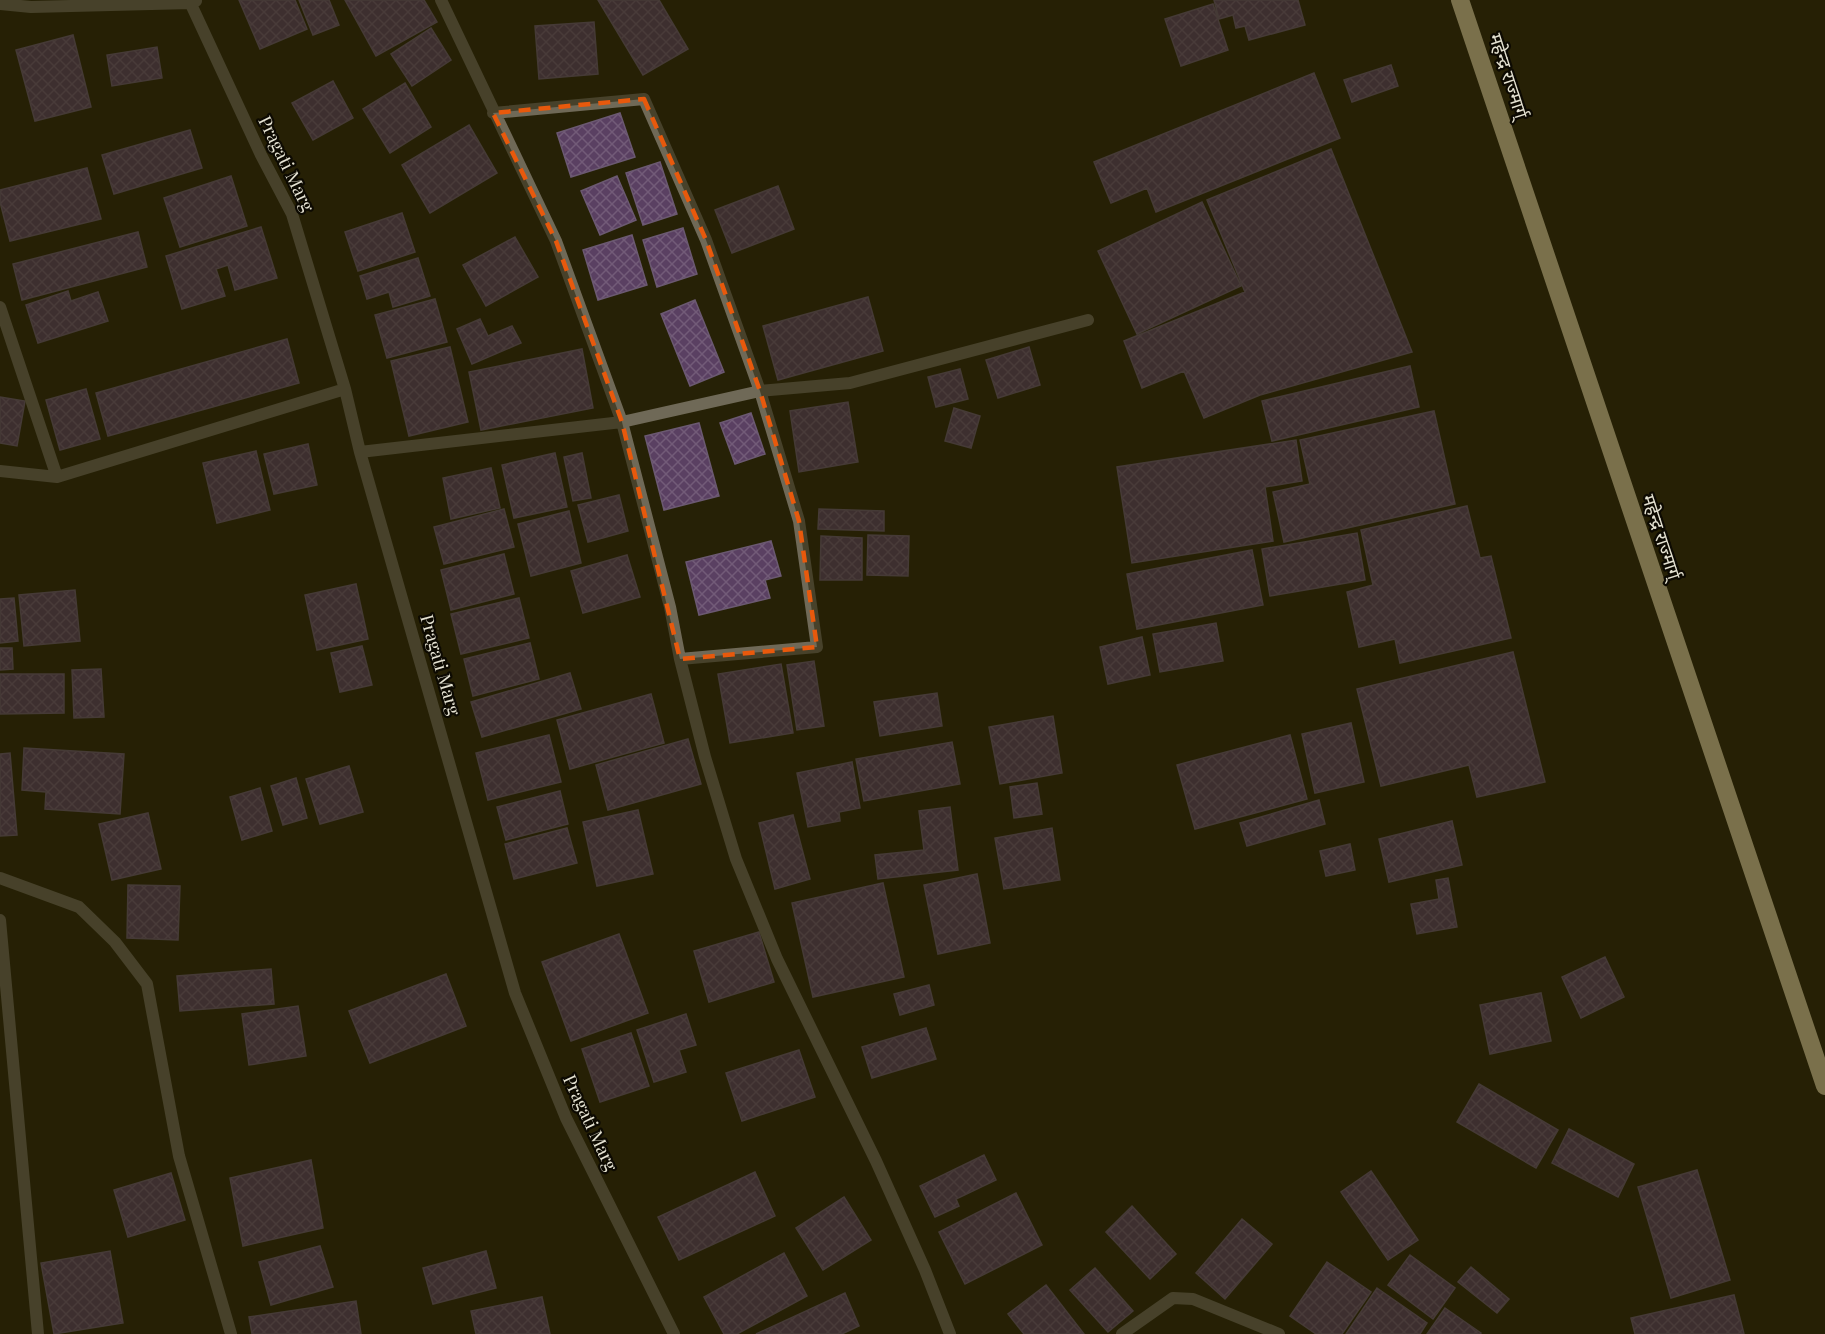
<svg xmlns="http://www.w3.org/2000/svg" width="1825" height="1334" font-family="'Playfair Display','Noto Sans Devanagari',serif">
  <style>
    .building { fill: url(#building-cross-hatch); stroke: #6b5971; stroke-width: 1.5 }
    .lines { fill: none; stroke-linecap: round; stroke-linejoin: round }
    .street { stroke: #6f6957; stroke-width: 12 }
    .highway { stroke: #dfd0a1; stroke-width: 18 }
    .marked { fill: none; stroke: #e8590c; stroke-width: 4.5; stroke-dasharray: 12 8; stroke-linejoin: round }
    .labels { text-anchor: middle; stroke-width: 4.5; stroke-linejoin: round; paint-order: stroke }
    .street-label { font-size: 18px; fill: #e6e3d3; stroke: #0d0a02 }
  </style>
  <defs>
    <pattern id="building-cross-hatch" width="8" height="8" patternUnits="userSpaceOnUse" patternTransform="scale(1.5)"><rect width="8" height="8" fill="#5a4062"/><path d="M0 0l8 8M0 8l8-8" fill="none" stroke="#725b78"/></pattern>
  </defs>
  <rect width="100%" height="100%" fill="#262106"/>
  <!-- building -->
  <path class="building" d="M239,0H295L307,29L260,49Z
    M299,0H329L339,25L313,35Z
    M345,0H424L437,22L376,56Z
    M598,0H659L688,49L643,75Z
    M1214,0H1298L1305,25L1249,40L1245,26L1236,28L1233,15L1219,19Z
    M1213,4L1228,50L1181,66L1165,19Z
    M594,22L598,74L539,79L535,26Z
    M431,28L451,60L412,86L391,54Z
    M73,35L91,107L35,121L16,50Z
    M157,47L162,78L112,86L107,55Z
    M1391,65L1398,86L1352,102L1344,80Z
    M1314,73L1340,138L1156,212L1147,188L1111,203L1094,162Z
    M333,81L353,118L313,140L292,103Z
    M405,83L431,127L390,153L363,109Z
    M620,113L635,157L571,177L557,133Z
    M469,125L497,173L430,213L402,165Z
    M190,130L202,168L114,194L102,155Z
    M1331,149L1412,352L1260,395L1204,418L1184,371L1142,388L1124,341L1245,292L1207,200Z
    M660,162L677,214L643,225L626,173Z
    M87,168L101,219L10,241L0,202V190Z
    M231,176L247,226L180,247L164,198Z
    M617,176L636,220L600,235L581,191Z
    M778,186L794,229L732,253L715,210Z
    M1202,202L1241,286L1137,334L1098,251Z
    M402,213L415,252L358,271L345,232Z
    M261,227L277,278L235,290L228,265L216,269L225,296L182,309L166,256Z
    M683,228L697,274L657,287L643,240Z
    M138,232L147,267L22,300L13,264Z
    M632,235L647,285L598,300L583,250Z
    M515,237L538,277L486,306L463,265Z
    M418,258L430,296L393,307L389,292L367,299L360,276Z
    M68,291L71,301L98,292L108,321L38,343L26,305Z
    M868,297L883,351L778,380L763,326Z
    M435,299L447,342L387,358L375,315Z
    M695,300L724,372L690,386L661,314Z
    M480,319L488,336L512,326L521,343L472,364L457,329Z
    M287,339L299,383L108,436L96,393Z
    M450,347L468,422L409,436L391,361Z
    M1029,347L1040,385L998,398L986,360Z
    M582,349L593,408L481,430L469,372Z
    M1410,366L1419,407L1272,441L1262,401Z
    M960,369L968,399L936,407L928,377Z
    M86,389L100,439L60,450L46,400Z
    M0,397L25,401L17,446L0,443Z
    M848,402L858,462L799,472L790,411Z
    M954,408L980,416L971,448L945,441Z
    M1434,411L1455,504L1284,542L1273,492L1310,484L1300,440Z
    M751,413L765,454L735,464L720,423Z
    M699,423L719,496L664,510L645,436Z
    M1296,440L1302,481L1265,487L1273,541L1132,563L1117,467Z
    M308,444L317,485L274,494L264,454Z
    M256,451L270,510L217,523L203,463Z
    M555,453L567,507L514,518L502,465Z
    M582,453L591,498L573,501L564,457Z
    M491,468L500,508L451,519L443,478Z
    M619,495L628,531L588,542L578,505Z
    M1467,506L1480,558L1491,556L1511,638L1400,663L1395,639L1359,647L1347,592L1373,585L1361,530Z
    M504,509L514,547L444,564L434,527Z
    M819,509L884,511V531L818,529Z
    M569,511L581,563L531,576L518,524Z
    M1357,533L1365,580L1270,596L1262,549Z
    M868,535L909,536L908,576L867,575Z
    M821,536L862,538V580H820Z
    M771,541L781,576L765,580L770,598L699,615L686,562Z
    M1252,550L1263,605L1137,629L1127,574Z
    M504,554L514,594L451,610L441,570Z
    M627,555L640,597L583,613L571,571Z
    M356,584L368,639L317,650L305,595Z
    M75,590L80,641L24,646L19,595Z
    M14,598L18,641L0,643V599Z
    M519,598L529,638L461,654L451,614Z
    M1216,623L1223,661L1160,672L1153,634Z
    M1142,637L1150,675L1108,684L1100,647Z
    M530,643L539,679L473,696L464,659Z
    M362,646L372,685L340,692L331,653Z
    M0,648H12L13,669L0,670Z
    M1513,652L1545,782L1477,797L1469,765L1381,786L1357,689Z
    M814,661L824,726L797,730L787,665Z
    M781,664L793,733L730,743L718,674Z
    M101,669L104,717L74,718L72,670Z
    M570,673L581,709L482,737L471,702Z
    M0,674H64V713L0,714Z
    M937,693L942,726L880,736L874,702Z
    M651,694L664,743L570,769L557,720Z
    M1053,716L1062,773L1000,784L989,727Z
    M1351,723L1364,782L1315,793L1302,734Z
    M549,735L561,782L488,800L476,753Z
    M1290,735L1307,799L1195,829L1177,765Z
    M688,739L701,784L608,810L596,765Z
    M952,742L960,784L864,801L856,759Z
    M24,748L124,754L120,814L45,809L46,792L22,790Z
    M10,753L17,835L0,836V754Z
    M852,762L860,808L839,812L840,821L808,827L797,773Z
    M349,766L363,812L320,824L306,779Z
    M296,778L307,818L283,825L271,786Z
    M1037,783L1042,814L1014,818L1010,787Z
    M260,788L272,831L242,840L230,797Z
    M560,791L568,824L506,840L497,807Z
    M1319,800L1325,824L1247,846L1240,823Z
    M950,807L958,870L878,879L875,855L924,850L919,811Z
    M638,810L653,874L597,886L583,822Z
    M148,813L161,869L112,880L99,824Z
    M793,815L810,879L775,889L759,823Z
    M1452,821L1462,865L1389,882L1379,839Z
    M567,828L577,863L514,879L505,844Z
    M1052,828L1060,880L1004,889L995,838Z
    M1350,844L1355,870L1326,876L1320,851Z
    M977,874L990,943L938,954L924,885Z
    M1448,878L1457,927L1417,934L1411,904L1439,899L1436,880Z
    M883,883L904,977L813,997L792,903Z
    M128,885L180,886L178,940L127,938Z
    M759,932L774,982L709,1002L694,951Z
    M619,934L648,1013L571,1041L542,962Z
    M1605,957L1624,997L1581,1018L1562,977Z
    M271,969L274,1004L180,1011L177,976Z
    M446,974L466,1026L370,1063L349,1011Z
    M929,985L934,1005L900,1015L894,994Z
    M1541,993L1551,1041L1490,1054L1480,1005Z
    M298,1006L306,1056L249,1065L242,1014Z
    M686,1014L696,1045L679,1050L686,1072L654,1082L637,1030Z
    M926,1028L936,1059L872,1078L862,1047Z
    M631,1033L649,1086L600,1102L582,1049Z
    M799,1050L815,1097L742,1121L726,1073Z
    M1479,1084L1558,1130L1536,1168L1457,1122Z
    M1569,1129L1634,1164L1618,1197L1552,1163Z
    M984,1155L996,1180L956,1199L959,1206L935,1217L920,1186Z
    M311,1160L323,1228L243,1246L230,1178Z
    M1697,1170L1730,1280L1671,1298L1638,1187Z
    M1371,1171L1418,1240L1388,1260L1341,1192Z
    M755,1172L775,1216L679,1260L658,1217Z
    M171,1173L185,1220L128,1237L114,1190Z
    M1016,1193L1042,1245L965,1284L939,1232Z
    M844,1197L871,1240L823,1270L796,1228Z
    M1132,1206L1176,1254L1150,1279L1106,1232Z
    M1242,1219L1272,1244L1225,1299L1196,1273Z
    M320,1246L333,1287L271,1305L259,1262Z
    M110,1251L123,1323L54,1334L41,1263Z
    M486,1251L496,1288L433,1304L423,1268Z
    M784,1253L807,1296L737,1334H724L704,1297Z
    M1410,1255L1455,1288L1433,1319L1388,1285Z
    M1327,1262L1371,1292L1342,1334H1316L1290,1316Z
    M1471,1267L1509,1299L1497,1313L1458,1282Z
    M1095,1268L1133,1311L1108,1332L1070,1290Z
    M1046,1285L1084,1334H1024L1008,1314Z
    M1377,1288L1427,1323L1420,1334H1346Z
    M845,1293L859,1326L842,1334H756Z
    M1734,1295L1744,1334H1635L1631,1318Z
    M542,1297L550,1334H476L471,1311Z
    M356,1301L361,1334H252L249,1317Z
    M1445,1308L1481,1333L1480,1334H1427Z"/>
  <g class="lines">
    <!-- street -->
    <path class="street" d="M189,0L261,155L292,214L345,389L360,452L515,993L566,1118L674,1334
      M441,0L556,241L622,422L670,607L680,659L705,757L736,859L777,959L876,1161L925,1270L950,1334
      M0,4L31,7L191,3L196,1
      M493,113L644,99L706,240L760,391L799,521L817,647L680,659
      M0,307L57,477
      M360,452L622,422L760,391L850,383L1088,320
      M0,471L57,477L345,389
      M0,878L79,907L115,942L147,984L179,1156L231,1334
      M0,920L38,1334
      M1122,1334L1173,1298L1193,1299L1279,1334"/>
    <!-- highway -->
    <path class="highway" d="M1460,0L1825,1086"/>
  </g>
  <!-- marked area -->
  <path d="M0 0H1825V1334H0ZM644,99L706,240L760,391L799,521L817,647L680,659L622,422L556,241L493,113Z" fill="#262106" fill-opacity=".55" fill-rule="evenodd"/>
  <path class="marked" d="M644,99L706,240L760,391L799,521L817,647L680,659L622,422L556,241L493,113Z"/>
  <g class="labels">
    <!-- street labels -->
    <g class="street-label">
      <text transform="translate(1508 76) rotate(72)" y="6">महेन्द्र राज्मार्ग्</text>
      <text transform="translate(286 164) rotate(64)" y="6">Pragati Marg</text>
      <text transform="translate(1661 537) rotate(72)" y="6">महेन्द्र राज्मार्ग्</text>
      <text transform="translate(440 665) rotate(74)" y="6">Pragati Marg</text>
      <text transform="translate(590 1123) rotate(65)" y="6">Pragati Marg</text>
    </g>
  </g>
</svg>
